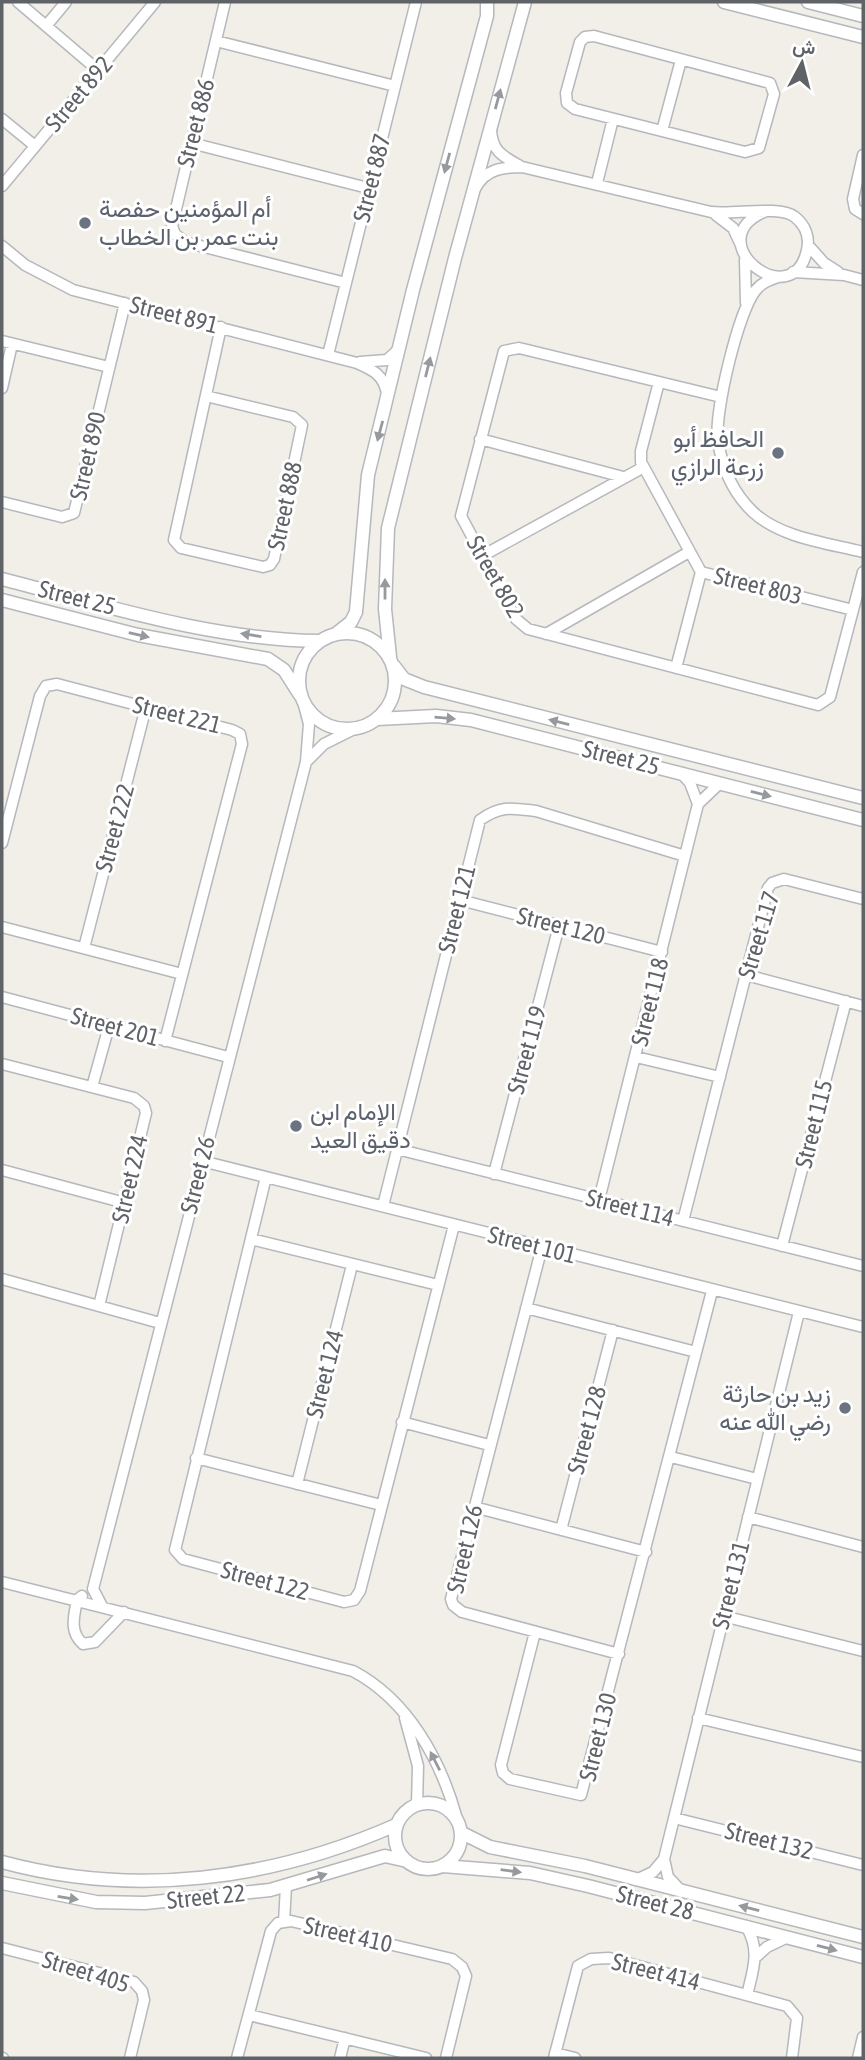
<svg xmlns="http://www.w3.org/2000/svg" width="865" height="2060" font-family="'Asap Condensed',Vazirmatn,sans-serif">
  <style>
    .lines { fill: none; stroke-linecap: round; stroke-linejoin: round }
    .minor-casing { stroke: #b5b8bc; stroke-width: 13 }
    .tertiary-casing { stroke: #b5b8bc; stroke-width: 15 }
    .minor { stroke: #fff; stroke-width: 10 }
    .tertiary { stroke: #fff; stroke-width: 12 }
    .oneway { fill: #979a9d }
    .worship-dot { fill: #6b7280; stroke: #fff; stroke-width: 2.5 }
    .labels { text-anchor: middle; stroke-width: 6; stroke-linejoin: round; paint-order: stroke }
    .street-label { font-size: 24px; fill: #5f6368; stroke: #fff }
    .worship-label { font-size: 24px; fill: #5b616d; stroke: #fff; text-anchor: start }
  </style>
  <rect width="100%" height="100%" fill="#f1efe8"/>
  <g class="lines">
    <defs>
      <path id="minor" d="M18,2L99,71
        M225,2L172,226L175,234L185,242L346,283
        M46,26L66,2
        M594,36L770,83L774,94L759,148L745,152L575,109L567,103L566,93L580,42L585,37Z
        M216,41L395,86
        M2,119L35,146
        M491,130C492,151 502,156 520,166
        M662,131L681,60
        M191,143L368,188
        M863,155L853,199L855,209L863,214
        M597,183L613,119
        M2,186L155,2
        M476,187C486,169 503,167 522,167L711,212C733,215 780,205 795,217C805,225 810,237 807,250C793,317 695,240 766,211
        M716,215L733,228L741,245
        M808,245L824,263L838,272
        M2,246L25,265L73,290L357,363C373,370 384,375 387,394
        M745,260L746,303
        M793,272L844,275L863,280
        M778,277C769,280 761,283 755,291C738,313 714,413 718,441C722,467 733,493 753,512C781,538 827,543 863,552
        M2,341L109,367
        M328,355L416,2
        M360,362L387,360L399,349
        M659,382L641,451V462L701,572L853,610
        M2,388L12,344
        M206,396L293,417L302,425L274,559L270,565L263,567L181,548L174,540L221,327
        M721,397L519,348L504,351L461,516L516,619L528,629L818,705L830,697L863,572
        M480,439L623,477
        M2,502L62,517L74,513L125,303
        M482,556L642,468
        M546,634L689,552
        M676,668L701,572
        M306,762L324,744L354,729
        M681,773L690,783L698,804
        M2,843L40,696L46,686L57,684L232,730L240,734L242,744L165,1041
        M460,900L662,952
        M2,927L182,974
        M84,948L146,707
        M746,975L863,1006
        M2,997L228,1057
        M636,1057L720,1077
        M2,1064L134,1098L144,1106L146,1113L99,1306
        M92,1087L109,1026
        M397,1149L863,1266
        M202,1161L863,1327
        M2,1170L125,1203
        M494,1174L559,926
        M266,1177L175,1550L183,1559L344,1602L354,1600L360,1591L454,1225
        M599,1200L698,804L720,783
        M383,1206L480,820C501,805 512,808 536,811L685,856
        M683,1221L768,888L772,883L784,879L863,899
        M251,1239L438,1285
        M782,1246L846,1001
        M542,1247L451,1599L453,1605L462,1612L619,1654
        M2,1279L160,1323
        M526,1308L696,1352
        M402,1422L489,1445
        M671,1457L757,1479
        M196,1458L381,1505
        M297,1484L352,1265
        M474,1507L646,1552
        M748,1517L863,1547
        M561,1530L613,1330
        M2,1582L353,1671C408,1700 441,1760 457,1819
        M82,1596L77,1600C74,1616 69,1632 83,1644L95,1642L124,1612
        M102,1606L93,1589L306,762L309,724L304,705
        M723,1616L863,1651
        M535,1632L501,1765L503,1773L510,1779L581,1795L712,1291
        M405,1718L418,1766L417,1805
        M698,1718L863,1757
        M674,1818L863,1865
        M664,1859L668,1877L682,1892
        M636,1880L653,1872L664,1859L799,1312
        M284,1922L286,1886
        M746,1926C761,1950 753,1970 747,1995
        M2,1948L134,1982L142,1991L144,2000L130,2058
        M757,1956L767,1947L788,1937
        M249,2015L426,2058
        M555,2053L575,2058
        M2,2058H3
        M237,2058L271,1931L278,1923L291,1921L452,1959L462,1967L466,1976L446,2058
        M340,2058L345,2038
        M554,2058L578,1966L591,1959L609,1958L787,2006L797,2018L792,2058
        M858,2058L863,2037"/>
      <path id="tertiary" d="M724,2L863,37
        M808,2L863,16
        M2,579C104,605 212,640 319,641
        M2,600L138,635L268,659L284,670L300,695
        M299 681a48 48 0 1 1 96 0a48 48 0 1 1-96 0Z
        M337,633L351,622L356,612L368,475L413,290L487,16V2
        M390,657L385,609L388,528L455,258L525,2
        M394,666L404,679L424,687L863,798
        M377,719L436,716L471,720L863,820
        M395 1836a33 33 0 1 1 66 0a33 33 0 1 1-66 0Z
        M462,1833L490,1847L585,1866L863,1937
        M2,1862C135,1898 271,1880 396,1825
        M443,1866L530,1873L588,1886L863,1957
        M2,1883L96,1902L145,1903L270,1890L385,1856L407,1861"/>
    </defs>
    <!-- minor casing -->
    <use href="#minor" class="minor-casing"/>
    <!-- tertiary casing -->
    <use href="#tertiary" class="tertiary-casing"/>
    <!-- minor -->
    <use href="#minor" class="minor"/>
    <!-- tertiary -->
    <use href="#tertiary" class="tertiary"/>
  </g>
  <!-- one-way arrows -->
  <defs><path id="oneway-solid" d="M-6-.8H1V-3.2L6.5 0L1 3.2V.8H-6Z" transform="scale(1.75)"/></defs>
  <g class="oneway">
    <use href="#oneway-solid" transform="translate(498 99) rotate(-75)"/>
    <use href="#oneway-solid" transform="translate(447 163) rotate(105)"/>
    <use href="#oneway-solid" transform="translate(428 367) rotate(-76)"/>
    <use href="#oneway-solid" transform="translate(380 431) rotate(105)"/>
    <use href="#oneway-solid" transform="translate(385 589) rotate(-90)"/>
    <use href="#oneway-solid" transform="translate(139 635) rotate(13)"/>
    <use href="#oneway-solid" transform="translate(251 635) rotate(-171)"/>
    <use href="#oneway-solid" transform="translate(445 718) rotate(5)"/>
    <use href="#oneway-solid" transform="translate(559 722) rotate(-166)"/>
    <use href="#oneway-solid" transform="translate(761 794) rotate(14)"/>
    <use href="#oneway-solid" transform="translate(435 1761) rotate(-117)"/>
    <use href="#oneway-solid" transform="translate(511 1871) rotate(8)"/>
    <use href="#oneway-solid" transform="translate(317 1877) rotate(-18)"/>
    <use href="#oneway-solid" transform="translate(68 1898) rotate(9)"/>
    <use href="#oneway-solid" transform="translate(749 1908) rotate(-166)"/>
    <use href="#oneway-solid" transform="translate(827 1948) rotate(15)"/>
  </g>
  <!-- markers -->
  <g class="worship-dot">
    <circle cx="85" cy="223" r="7"/>
    <circle cx="778" cy="453" r="7"/>
    <circle cx="296" cy="1126" r="7"/>
    <circle cx="845" cy="1408" r="7"/>
  </g>
  <g class="labels">
    <!-- street labels -->
    <g class="street-label">
      <text transform="translate(79 94) rotate(-50)" y="8">Street 892</text>
      <text transform="translate(196 123) rotate(-76)" y="8">Street 886</text>
      <text transform="translate(372 178) rotate(-76)" y="8">Street 887</text>
      <text transform="translate(174 315) rotate(14)" y="8">Street 891</text>
      <text transform="translate(88 456) rotate(-77)" y="8">Street 890</text>
      <text transform="translate(285 506) rotate(-78)" y="8">Street 888</text>
      <text transform="translate(495 577) rotate(60)" y="8">Street 802</text>
      <text transform="translate(758 586) rotate(14)" y="8">Street 803</text>
      <text transform="translate(77 598) rotate(14)" y="8">Street 25</text>
      <text transform="translate(177 715) rotate(14)" y="8">Street 221</text>
      <text transform="translate(621 758) rotate(14)" y="8">Street 25</text>
      <text transform="translate(115 828) rotate(-75)" y="8">Street 222</text>
      <text transform="translate(457 909) rotate(-76)" y="8">Street 121</text>
      <text transform="translate(561 926) rotate(14)" y="8">Street 120</text>
      <text transform="translate(759 935) rotate(-73)" y="8">Street 117</text>
      <text transform="translate(650 1002) rotate(-76)" y="8">Street 118</text>
      <text transform="translate(115 1027) rotate(15)" y="8">Street 201</text>
      <text transform="translate(527 1050) rotate(-75)" y="8">Street 119</text>
      <text transform="translate(814 1124) rotate(-76)" y="8">Street 115</text>
      <text transform="translate(198 1175) rotate(-76)" y="8">Street 26</text>
      <text transform="translate(130 1179) rotate(-77)" y="8">Street 224</text>
      <text transform="translate(630 1208) rotate(14)" y="8">Street 114</text>
      <text transform="translate(532 1245) rotate(14)" y="8">Street 101</text>
      <text transform="translate(325 1374) rotate(-76)" y="8">Street 124</text>
      <text transform="translate(587 1430) rotate(-75)" y="8">Street 128</text>
      <text transform="translate(465 1549) rotate(-77)" y="8">Street 126</text>
      <text transform="translate(265 1581) rotate(15)" y="8">Street 122</text>
      <text transform="translate(731 1585) rotate(-76)" y="8">Street 131</text>
      <text transform="translate(598 1737) rotate(-76)" y="8">Street 130</text>
      <text transform="translate(769 1841) rotate(14)" y="8">Street 132</text>
      <text transform="translate(206 1897) rotate(-6)" y="8">Street 22</text>
      <text transform="translate(655 1903) rotate(14)" y="8">Street 28</text>
      <text transform="translate(348 1935) rotate(13)" y="8">Street 410</text>
      <text transform="translate(86 1972) rotate(17)" y="8">Street 405</text>
      <text transform="translate(656 1972) rotate(14)" y="8">Street 414</text>
    </g>
    <!-- worship labels -->
    <g class="worship-label">
      <text x="99" y="217">أم المؤمنين حفصة<tspan x="99" dy="28">بنت عمر بن الخطاب</tspan></text>
      <text x="764" y="447" text-anchor="end">الحافظ أبو<tspan x="764" dy="28">زرعة الرازي</tspan></text>
      <text x="310" y="1120">الإمام ابن<tspan x="310" dy="28">دقيق العيد</tspan></text>
      <text x="831" y="1402" text-anchor="end">زيد بن حارثة<tspan x="831" dy="28">رضي الله عنه</tspan></text>
    </g>
  </g>
  <!-- border -->
  <rect width="865" height="2060" fill="none" stroke="#5f6368" stroke-width="7"/>
  <!-- north arrow -->
  <g transform="translate(802 63) rotate(7)" stroke="#ffffff" stroke-width="5" paint-order="stroke">
  <path d="M0-5L12 26L0 18L-12 26Z" fill="#5f6368"/>
  <text y="-10" font-size="19" font-weight="bold" text-anchor="middle" fill="#5f6368">ش</text>
  </g>
</svg>
